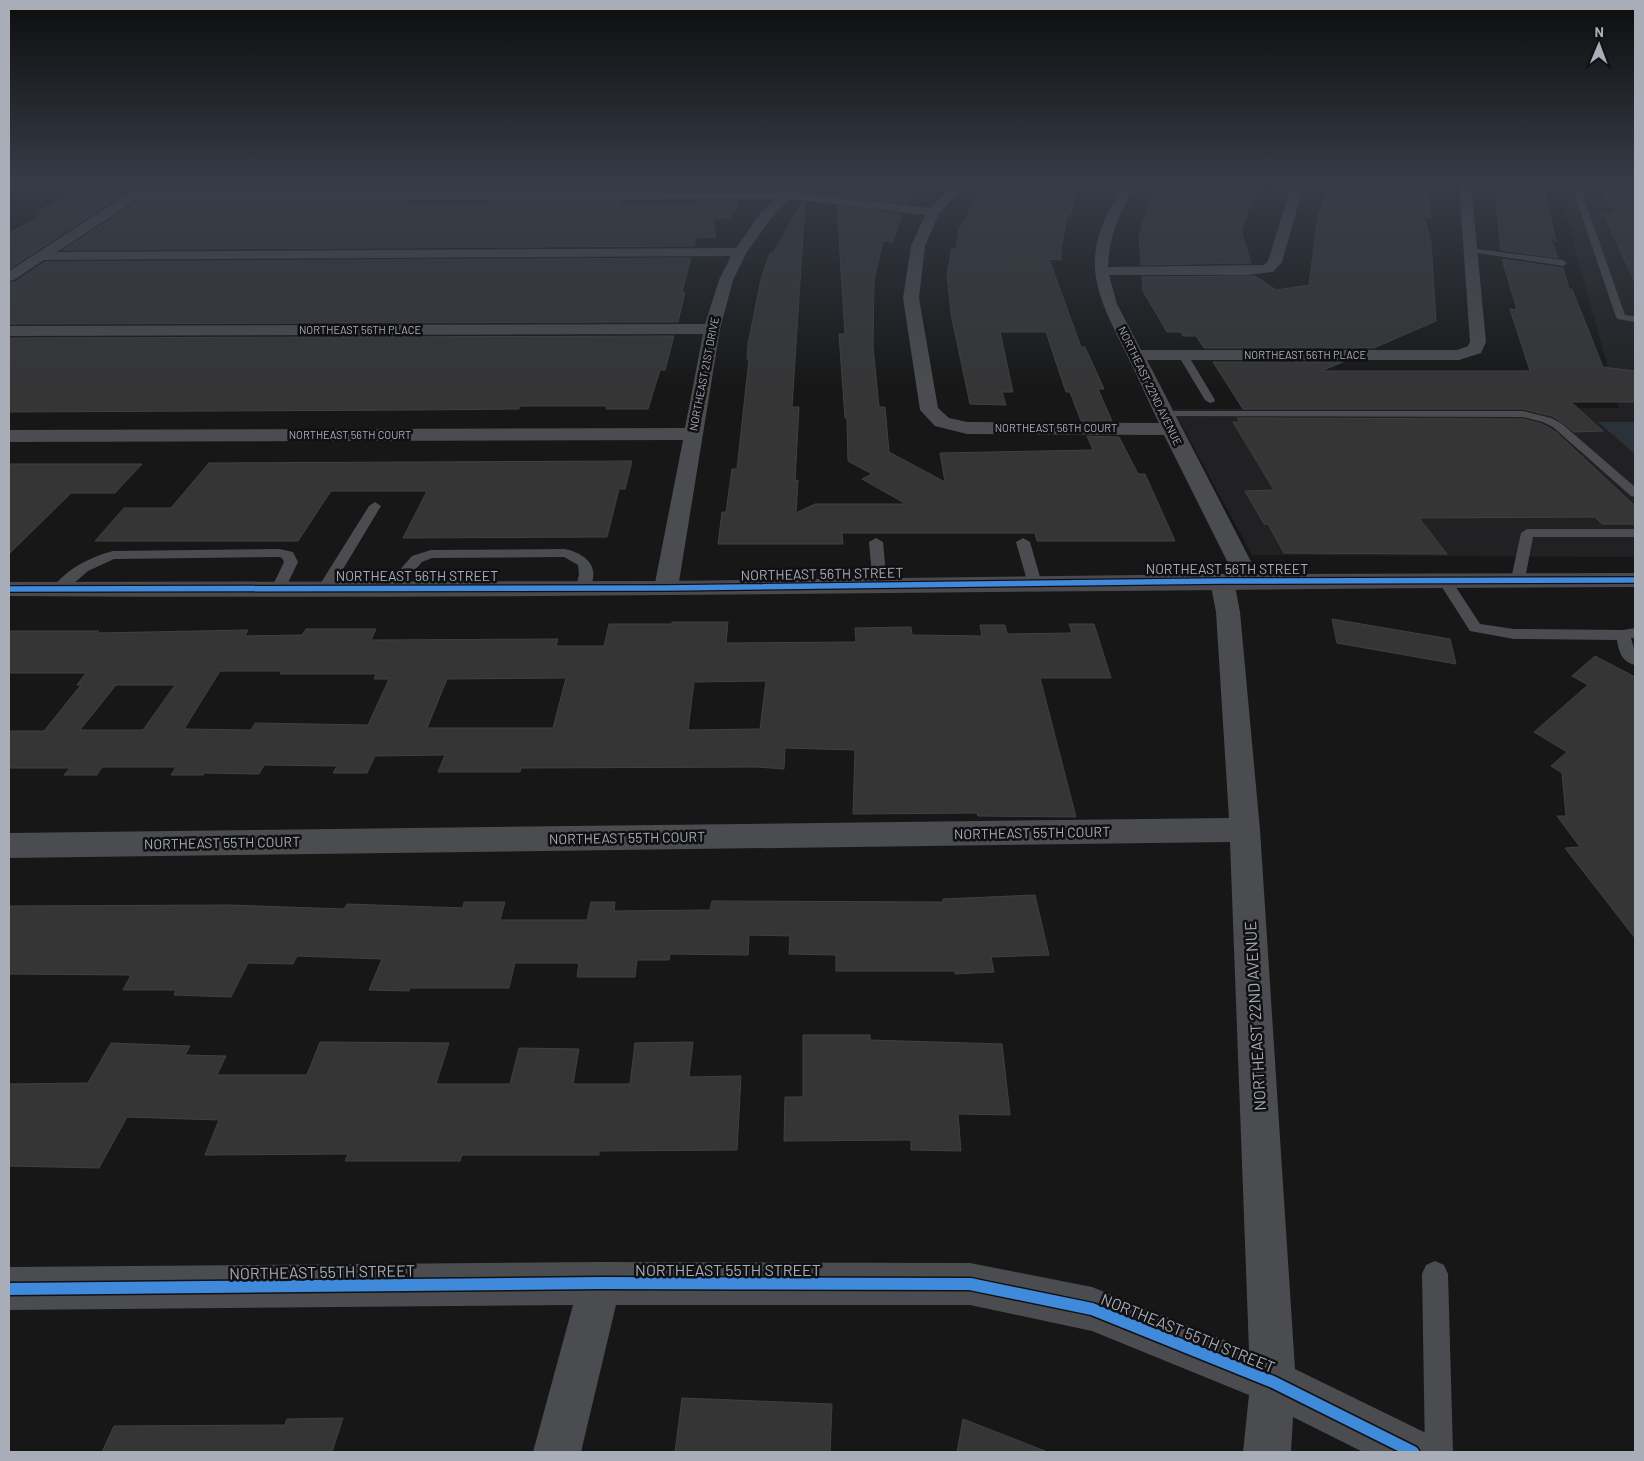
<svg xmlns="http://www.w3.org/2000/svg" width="1644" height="1461" font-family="Barlow,sans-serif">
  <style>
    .built { fill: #212123 }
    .water { fill: #2a3239 }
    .building { fill: #353536; stroke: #3f4043; fill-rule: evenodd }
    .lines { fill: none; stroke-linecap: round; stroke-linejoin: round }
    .lane { fill: #4b4c50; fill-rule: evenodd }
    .street { fill: #4b4c50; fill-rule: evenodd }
    .secondary { fill: #4a4a4e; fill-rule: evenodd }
    .cycleway-far1-casing { stroke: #111113; stroke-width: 8 }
    .cycleway-casing { stroke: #111113; stroke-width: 15 }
    .cycleway-far1 { stroke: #408adc; stroke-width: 5.5 }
    .cycleway { stroke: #408adc; stroke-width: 12 }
    .labels { text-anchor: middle; stroke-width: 5; stroke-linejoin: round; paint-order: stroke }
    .far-street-label { font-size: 11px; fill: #a8adb8; stroke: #111113 }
    .street-label { font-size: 14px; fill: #a8adb8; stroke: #111113 }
    .near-street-label { font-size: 16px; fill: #a8adb8; stroke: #111113 }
  </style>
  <rect width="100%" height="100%" fill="#171717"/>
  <!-- built -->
  <path class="built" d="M1557,184H1629L1635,188V557L1252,555L1173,409L1619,408Z"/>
  <!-- water -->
  <path class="water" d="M1598,422H1635V454Z"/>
  <!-- building -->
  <path class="building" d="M85,184H139L9,269V234L45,212H37Z
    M155,184H424L419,190H152L156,186Z
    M501,184H628L626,189L497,190Z
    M703,184H741L740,189H702Z
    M836,184H917L907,203L836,195Z
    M981,184H1079L1070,215L1068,214L1061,247V260L1049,259L1081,347H1085L1104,389H1098L1112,421H1081L1070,392H1066L1046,332H1000L1013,392H1002L1006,405L970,404L951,314L947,274L952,248L956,249L959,228L966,220Z
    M1155,184H1259L1241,230L1251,263L1141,265L1139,237Z
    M1334,184H1411L1428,186L1431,218L1424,217L1431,243L1436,321L1374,348H1204L1196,336H1183L1181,332H1167L1143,291L1142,277L1255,276L1276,290L1309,285L1318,216L1327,191L1333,192Z
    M1494,184L1543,187L1556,242L1550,237L1558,258L1501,250Z
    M1602,191L1635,195V282L1603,214H1616Z
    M408,201L405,205H486L488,201H621L620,205H697L698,201H737L736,210H732L730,218L712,219L716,237L696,238L694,246L63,250L137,202Z
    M802,202L805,203L792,407H799L795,481L798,480L796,513L815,504H906L862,479L872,474L848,461L847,418H845L839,334H845L837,206L902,214L893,242L883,241L874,280L873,346L879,407H885L889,452L945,482L940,453L1093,450L1087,436L1119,437L1138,474H1145L1175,541H1037L1035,533H842L843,544H718L722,512H726L732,469H737L749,359H747L748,344L761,279L770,253H773Z
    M691,258L682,292H685L678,322L9,324V283L15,282L45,262Z
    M1502,259L1563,268L1569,289H1572L1603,367L1635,371V402H1571L1603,431L1574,432L1562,422L1552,416L1523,409H1243L1213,362H1343L1321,371H1530L1510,309L1517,310Z
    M674,336L665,370H660L648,409H606L607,406H520L519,409L416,410L9,412V338Z
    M1237,418L1523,419L1542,424L1556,432L1635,506V524H1602L1595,517L1419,518L1447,554L1284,553L1268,524H1264L1245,491L1274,490L1233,422H1240Z
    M632,461L625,489H619L607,537L403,538L427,491H331L298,541H95L124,508H171L209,463Z
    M9,464H142L115,493H71L9,554Z
    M1332,619L1450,639L1456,664L1337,643Z
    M672,622H728L726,643L856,642L855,628L911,627L912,635L982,636L980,625H1005L1007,634L1072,633L1069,624H1094L1111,678H1040L1076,817L978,816L977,813L853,814L855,750L785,748L784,769L756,767L521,768L520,772H438L445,755L375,756L367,773H333L337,766L264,765L259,774L204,773L203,775H171L176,767H102L97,775H64L70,768H9V731H44L81,685H77L86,673H9V631H99L97,633L248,630L245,636L302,635L306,629H376L371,640L558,639L556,646H604L609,624H672ZM220,671H281L280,674H376L374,679H389L368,725L255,723L251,730L184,729ZM566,678L553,728H427L447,679ZM766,681L760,729L688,730L694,682ZM116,685H175L143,730H80Z
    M1595,656L1635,677V938L1565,848L1580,847L1557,816H1566L1562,773L1551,766L1567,752L1534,732L1588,685L1572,676Z
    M1035,895L1049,955L991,957L994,972L955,974V971H836V955L789,954L790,936L749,935L748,955L670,954L669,960H637L635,977H577L579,963H515L509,988H410L409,991L369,990L382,959L297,956L293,964L248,963L231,997L174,995L176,990H123L131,975L9,974V906L229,905L344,909L347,904L463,908L464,902H505L500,920H587L591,902H615L614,911L710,910L712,901L943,902V899Z
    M803,1035H870V1040L1002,1044L1010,1115L958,1114L961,1151L911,1150V1140L784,1141L785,1097H803Z
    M320,1042L449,1043L436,1084H510L519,1048L579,1049L573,1084H630L635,1043L693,1042L689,1077L741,1076L737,1150L599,1151V1155H462L460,1161H345L348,1154L205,1155L219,1120L127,1117L99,1168L9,1166V1084L88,1083L111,1043L190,1046L185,1055L226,1056L217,1075H307Z
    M682,1398L832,1404L830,1452H675Z
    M343,1418L332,1452H102L114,1426L285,1425L287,1419Z
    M963,1419L1045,1451V1452H957Z"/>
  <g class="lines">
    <!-- lane -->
    <path class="lane" d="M1571,184H1579L1625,315L1635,316V322L1618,319L1616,317Z
      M1598,184H1623L1626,186L1622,188Z
      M1468,248L1563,260L1567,263L1563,266L1471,252H1468Z
      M1183,352L1188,355L1215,400L1214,402L1210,403L1205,400L1178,355Z
      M1163,411H1523L1551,418L1561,423L1635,487V497L1631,496L1553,427L1543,422L1523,417L1159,416L1157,414Z
      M375,502L381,506L331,589L329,592H319L317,589L369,506Z
      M1527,529H1635V537H1533L1525,579L1518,583L1511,579L1521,533Z
      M876,538L883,542L887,586L885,589H875L873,586L869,542Z
      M1023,538L1030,542L1042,584L1040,587H1030L1028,584L1016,542Z
      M279,549L293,552L298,562L285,589L283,592H273L271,589L284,562L282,558L279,557L114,559L88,571L64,592H54L52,589C66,569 90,557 113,551Z
      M565,549C587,554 602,568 588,591H578L576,588L579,574L578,565L564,557L432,558L422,562L395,592H385L383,589L412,556L431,550Z
      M1445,577L1450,578L1480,624L1514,629L1623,630L1635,628V638H1631L1635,652V665C1622,662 1619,652 1617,640L1514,639L1470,631L1438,581L1440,578Z
      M1435,1261L1444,1265L1448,1274L1453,1452H1425L1422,1274L1426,1265Z"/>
    <!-- street -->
    <path class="street" d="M143,184H153L154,186L147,192L783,191L793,185L799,189L797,192L930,208L954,184H967L939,213L925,246L919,298L938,408L949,418L967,422L1159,423C1148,401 1139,379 1128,357C1092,286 1078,257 1124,184H1136C1120,211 1109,235 1108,267L1264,265L1268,261L1292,184H1304L1282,262L1273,272L1247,275H1109L1117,304L1141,350H1457L1468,346L1470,342L1459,184H1471L1486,342L1481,353L1459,360H1147L1261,581L1257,586L1249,588L1241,586L1237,581L1164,435L967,434L935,426L920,410L903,298L911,246L925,215L790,199L771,218L747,252L733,280L720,329L678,588L674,593L666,595L658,593L654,588L683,440L9,442V430L685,428L703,334L9,336V326L705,324L719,280L731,256L44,260L14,280L9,281V271ZM776,199L761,212L736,248L57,252L136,200Z
      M1222,574L1230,576L1234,581L1240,612L1260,830L1295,1369L1430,1435L1437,1452H1363L1293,1417L1291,1452H1243L1249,1395L1092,1331L970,1305H616L581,1452H533L573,1305L9,1310V1267L600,1262L970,1263L1092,1287L1249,1350L1230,842L9,858V833L1229,818L1216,612L1210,581L1214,576Z"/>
    <!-- secondary -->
    <path class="secondary" d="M1635,573V587C1093,589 551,600 9,596V582L666,581L1222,574Z"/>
    <defs>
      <path id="cycleway-far1" d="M9,589L666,588L1222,581L1635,580"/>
      <path id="cycleway" d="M9,1289L600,1283L970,1284L1092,1309L1273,1382L1413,1452"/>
    </defs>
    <!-- cycleway-far1 casing -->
    <use href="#cycleway-far1" class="cycleway-far1-casing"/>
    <!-- cycleway casing -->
    <use href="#cycleway" class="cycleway-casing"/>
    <!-- cycleway-far1 -->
    <use href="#cycleway-far1" class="cycleway-far1"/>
    <!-- cycleway -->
    <use href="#cycleway" class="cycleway"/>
  </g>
  <!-- sky -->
  <linearGradient id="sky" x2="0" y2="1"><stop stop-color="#0d0d0d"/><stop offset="0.47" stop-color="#363c47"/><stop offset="1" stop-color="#363c47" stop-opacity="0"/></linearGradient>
  <rect width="1644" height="389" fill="url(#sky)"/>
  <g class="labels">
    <!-- far-street labels -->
    <g class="far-street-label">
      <text x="360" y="334">NORTHEAST 56TH PLACE</text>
      <text x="1305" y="359">NORTHEAST 56TH PLACE</text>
      <text transform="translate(704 374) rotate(-79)" y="4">NORTHEAST 21ST DRIVE</text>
      <text transform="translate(1150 386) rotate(64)" y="4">NORTHEAST 22ND AVENUE</text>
      <text x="1056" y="432">NORTHEAST 56TH COURT</text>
      <text x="350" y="439">NORTHEAST 56TH COURT</text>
    </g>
    <!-- street labels -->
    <g class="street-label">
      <text x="1227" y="574">NORTHEAST 56TH STREET</text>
      <text transform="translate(822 574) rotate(-1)" y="5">NORTHEAST 56TH STREET</text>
      <text x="417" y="581">NORTHEAST 56TH STREET</text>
      <text transform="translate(1032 833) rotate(-1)" y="5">NORTHEAST 55TH COURT</text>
      <text transform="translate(627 838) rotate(-1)" y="5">NORTHEAST 55TH COURT</text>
      <text transform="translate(222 843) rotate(-1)" y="5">NORTHEAST 55TH COURT</text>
    </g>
    <!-- near-street labels -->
    <g class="near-street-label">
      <text transform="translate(1255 1016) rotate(-93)" y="6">NORTHEAST 22ND AVENUE</text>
      <text x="728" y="1276">NORTHEAST 55TH STREET</text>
      <text transform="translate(322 1272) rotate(-1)" y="6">NORTHEAST 55TH STREET</text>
      <text transform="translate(1188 1333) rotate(22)" y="6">NORTHEAST 55TH STREET</text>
    </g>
  </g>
  <!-- border -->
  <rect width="1644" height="1461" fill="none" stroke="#a8adb8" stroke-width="20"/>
  <!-- north arrow -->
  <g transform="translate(1599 45) rotate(1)" stroke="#111113" stroke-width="4" paint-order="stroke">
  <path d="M0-4L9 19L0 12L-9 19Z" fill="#a8adb8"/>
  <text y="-8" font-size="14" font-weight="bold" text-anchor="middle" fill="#a8adb8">N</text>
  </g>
</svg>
